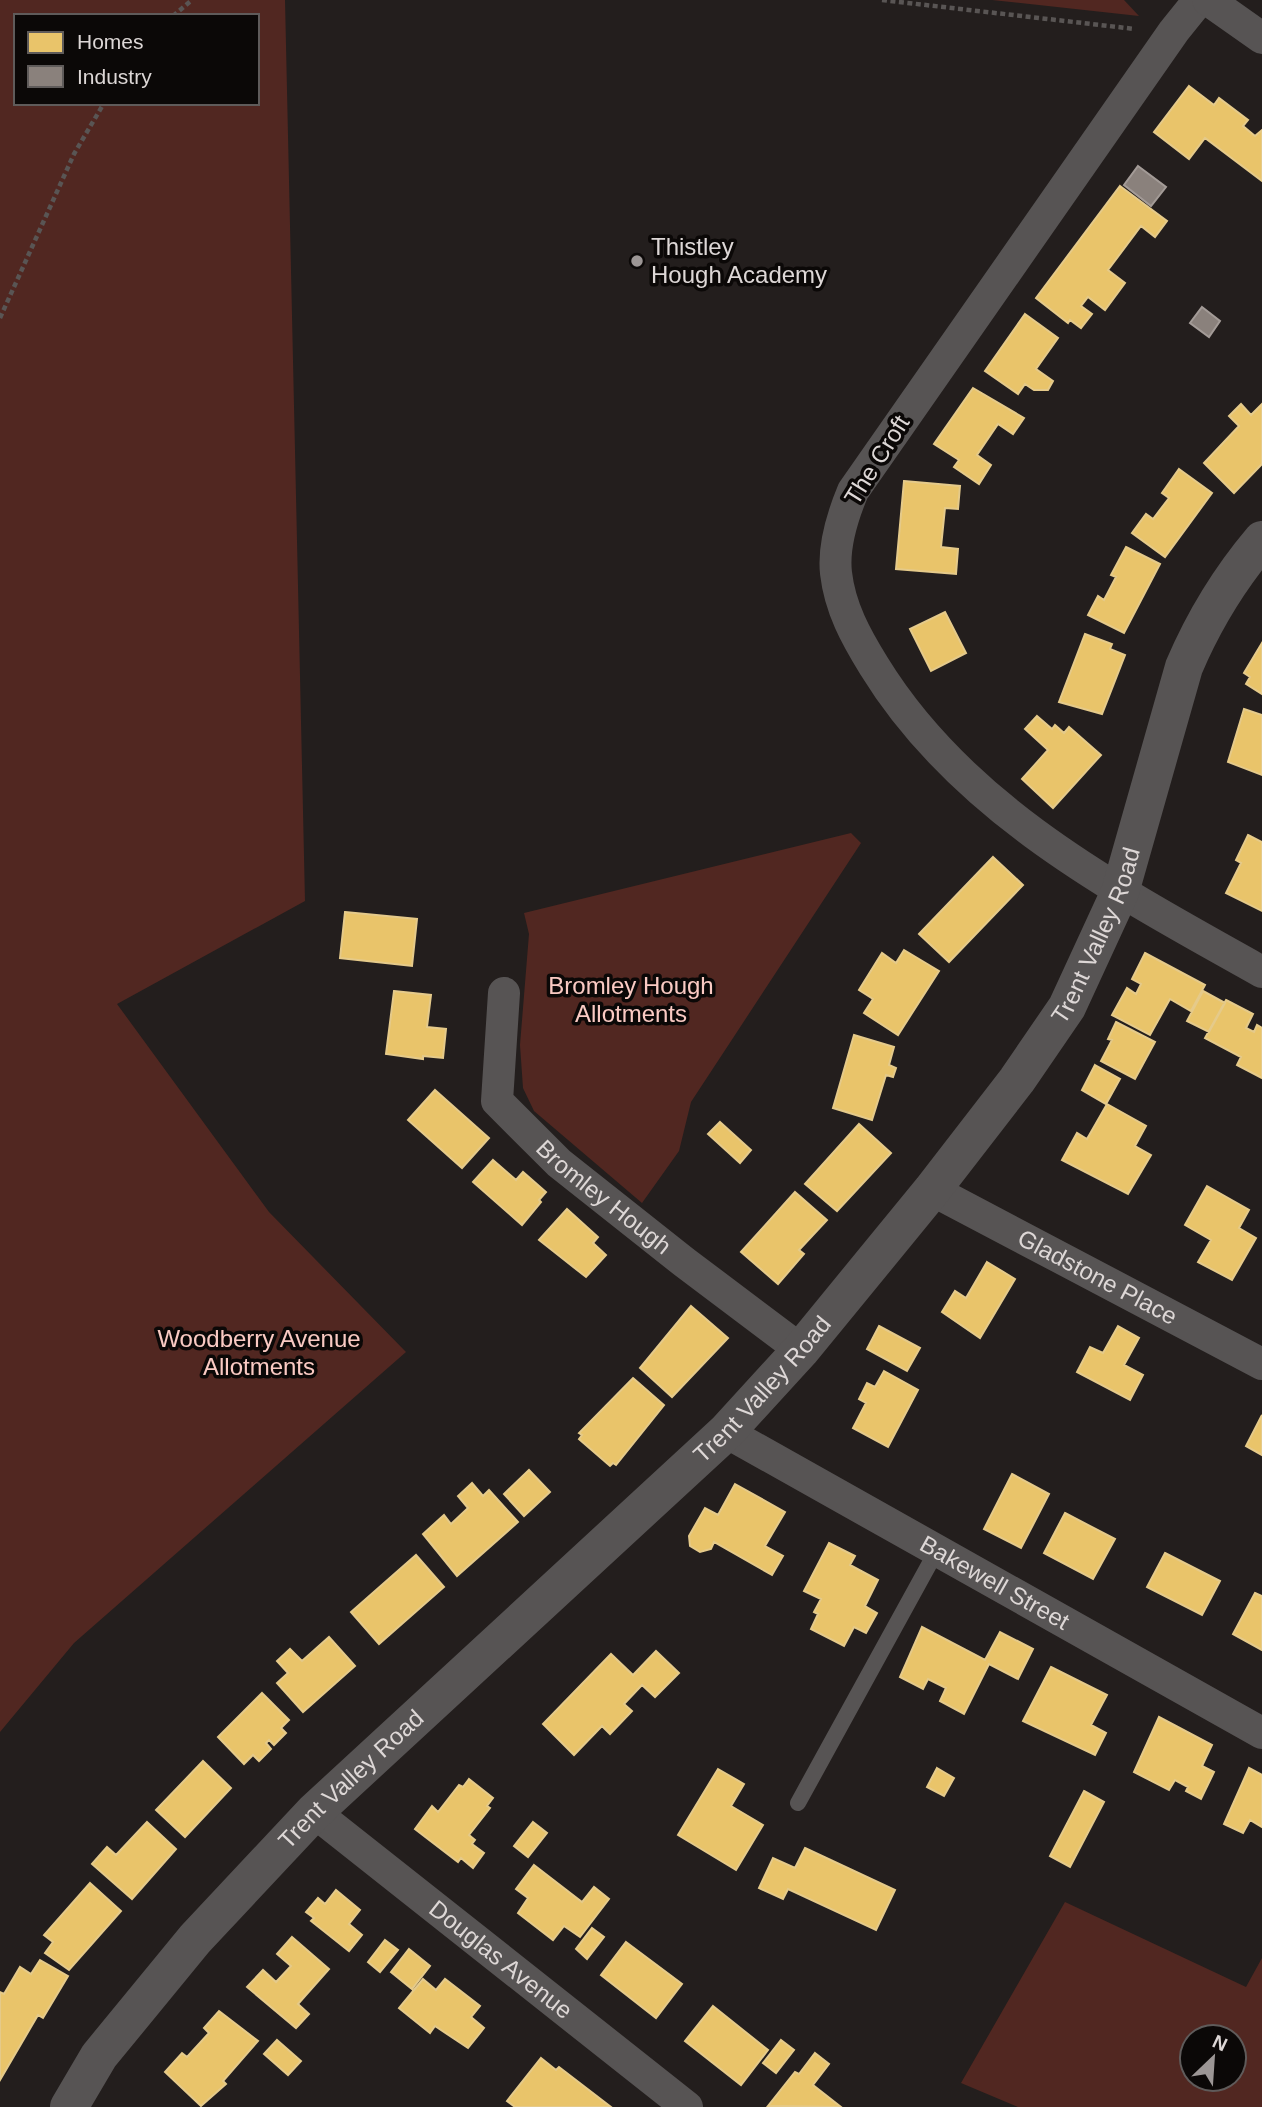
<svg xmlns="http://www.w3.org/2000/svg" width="1262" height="2107" font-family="Arial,sans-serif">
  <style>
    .green { fill: #512721; fill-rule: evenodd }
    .homes { fill: #e9c46a; stroke: #e5ca8a; stroke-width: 2 }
    .industry { fill: #8a817c; stroke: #a39b97; stroke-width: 2 }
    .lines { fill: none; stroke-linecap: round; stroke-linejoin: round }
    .path { stroke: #595554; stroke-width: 4.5; stroke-dasharray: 5 3.5; stroke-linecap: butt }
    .service { stroke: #575454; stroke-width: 16 }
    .minor { stroke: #575454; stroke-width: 32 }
    .tertiary { stroke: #575454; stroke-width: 38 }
    .poi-dot { fill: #9c9695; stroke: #0b0807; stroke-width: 2.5 }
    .labels { text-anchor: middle; stroke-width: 7; stroke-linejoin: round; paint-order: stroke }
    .poi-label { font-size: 24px; fill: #ddd7d6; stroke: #0b0807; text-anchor: start }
    .street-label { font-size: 24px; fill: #ddd7d6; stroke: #0b0807 }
    .park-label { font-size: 24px; fill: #facac3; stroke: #0b0807 }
  </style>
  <rect width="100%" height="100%" fill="#231e1d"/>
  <!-- green -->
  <path class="green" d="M0,0H285L305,901L117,1004L269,1212L406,1352L74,1643L0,1732ZM16,16H257V103H16Z
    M992,0H1124L1139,16Z
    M851,833L861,843L691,1102L679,1151L642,1203L534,1111L523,1088L520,1045L529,934L524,913Z
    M1065,1902L1246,1987L1262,1958V2107H1018L961,2083ZM1192,2037H1234V2079H1192Z"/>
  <!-- homes -->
  <path class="homes" d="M1189,86L1214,105L1219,98L1248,120L1243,126L1255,136L1262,130V181L1205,138L1189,159L1154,132Z
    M1120,186L1167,221L1155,237L1141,226L1108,270L1125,283L1105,310L1088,297L1081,306L1092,314L1081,328L1070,320L1068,323L1036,298Z
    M1025,314L1058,338L1036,369L1053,381L1048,390H1034L1025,384L1018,394L985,371Z
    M973,388L1024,418L1013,434L998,424L977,455L991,465L979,484L954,467L959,460L934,444Z
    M1241,404L1251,415L1262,404V464L1234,493L1204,463L1239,426L1229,416Z
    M1179,469L1212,493L1165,557L1132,533L1146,514L1153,519L1169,498L1162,493Z
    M904,481L960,486L958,509L945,508L941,547L958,549L956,574L896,569Z
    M1126,547L1160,564L1124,633L1088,615L1098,596L1104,600L1116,577L1111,575Z
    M945,612L966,653L931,671L910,629Z
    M1085,634L1112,644L1110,649L1125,655L1102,714L1059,702Z
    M1262,643V694L1246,684L1250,677L1244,673Z
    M1244,709L1262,715V775L1228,762Z
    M1037,716L1052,729L1055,725L1064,733L1069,727L1101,755L1053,808L1022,779L1048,750L1025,729Z
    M1248,835L1262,842V911L1226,893L1241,863L1236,860Z
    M993,857L1023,885L949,962L919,934Z
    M345,912L417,919L412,966L340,958Z
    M904,950L939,971L898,1035L864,1013L873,999L859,990L882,953L896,963Z
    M1145,953L1205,985L1191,1011L1170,999L1150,1035L1112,1015L1127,988L1136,994L1141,984L1132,979Z
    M394,991L431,995L427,1027L446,1029L443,1058L423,1056V1059L386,1054Z
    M1203,991L1225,1003L1209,1032L1187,1021Z
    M1226,1000L1253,1014L1246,1028L1254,1032L1257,1025L1262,1028V1078L1237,1065L1241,1057L1205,1038Z
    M1116,1022L1155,1042L1135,1079L1101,1061L1112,1040L1108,1039Z
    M854,1035L894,1047L889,1065L896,1068L893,1077L886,1075L872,1120L833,1108Z
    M1095,1065L1120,1079L1106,1104L1082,1090Z
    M435,1090L489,1138L462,1168L408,1120Z
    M1107,1104L1146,1126L1135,1146L1151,1155L1128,1194L1062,1160L1077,1133L1087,1139Z
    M720,1122L751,1150L740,1163L708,1134Z
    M859,1124L891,1153L837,1211L805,1184Z
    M493,1160L516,1180L523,1172L546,1192L539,1200L541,1202L522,1225L473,1182Z
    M1207,1186L1249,1210L1239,1228L1256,1238L1232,1280L1198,1262L1211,1240L1185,1225Z
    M795,1192L827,1220L799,1250L804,1254L778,1284L741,1252Z
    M567,1209L598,1237L593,1243L606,1255L586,1277L539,1240Z
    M987,1262L1015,1279L980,1338L942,1312L955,1291L966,1298Z
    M691,1306L728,1338L672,1397L640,1368Z
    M879,1326L920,1348L907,1371L867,1349Z
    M1118,1326L1139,1338L1124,1365L1143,1375L1130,1400L1077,1372L1090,1347L1103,1353Z
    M884,1371L918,1390L888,1447L853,1428L866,1403L859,1399L867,1383L875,1387Z
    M633,1378L664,1405L616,1465L613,1463L610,1466L579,1439L582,1435L579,1433Z
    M1262,1415V1455L1246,1446Z
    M529,1470L550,1492L524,1516L504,1494Z
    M1012,1474L1049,1494L1021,1548L984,1529Z
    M472,1483L483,1496L489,1490L518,1522L457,1576L423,1534L444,1515L451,1524L468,1508L458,1496Z
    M735,1484L785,1512L765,1546L783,1556L772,1575L714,1542L711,1549L700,1552L690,1546L689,1536L705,1508L718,1515Z
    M1065,1513L1115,1539L1093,1579L1044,1553Z
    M829,1543L855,1556L850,1565L878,1580L865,1606L877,1613L866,1633L854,1627L844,1646L811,1629L818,1614L814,1612L821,1599L804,1591Z
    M1165,1553L1220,1581L1202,1615L1147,1587Z
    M416,1555L444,1587L379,1644L351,1612Z
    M1255,1593L1262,1596V1650L1233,1634Z
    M922,1627L985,1660L1000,1632L1033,1649L1018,1679L989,1664L964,1714L940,1701L946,1688L928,1679L923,1689L900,1677Z
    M329,1637L355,1666L303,1712L277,1683L288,1673L277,1661L290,1649L302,1661Z
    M656,1651L679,1673L655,1697L642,1685L624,1704L632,1711L610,1734L602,1726L574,1755L543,1724L611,1654L633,1675Z
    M1051,1667L1107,1695L1091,1725L1106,1733L1095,1755L1023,1721Z
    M262,1693L289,1720L281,1728L286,1733L274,1745L269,1740L266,1743L271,1749L259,1761L253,1755L244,1764L218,1737Z
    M1159,1717L1212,1745L1202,1766L1214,1772L1201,1799L1186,1791L1188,1787L1175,1780L1169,1790L1134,1772Z
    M203,1761L231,1788L185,1837L156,1810Z
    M937,1768L954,1778L944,1796L927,1787Z
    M1249,1768L1262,1775V1827L1250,1820L1243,1833L1224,1824Z
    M718,1769L744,1784L731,1806L763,1825L736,1870L678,1835Z
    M469,1779L493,1798L487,1806L490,1808L469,1835L475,1840L472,1844L484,1853L473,1868L461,1858L458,1862L415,1829L432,1806L438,1812L459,1785L463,1787Z
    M1084,1791L1104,1802L1070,1867L1050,1856Z
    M147,1822L176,1849L132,1899L92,1864L107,1847L116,1855Z
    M533,1822L547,1833L528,1857L514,1846Z
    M805,1848L895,1890L876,1930L788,1889L783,1899L759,1888L773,1858L795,1868Z
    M534,1865L582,1902L594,1887L609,1899L580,1937L564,1926L553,1940L518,1913L528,1898L516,1889Z
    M90,1883L121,1911L69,1970L45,1953L53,1942L44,1935Z
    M336,1890L360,1910L349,1924L362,1935L349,1951L311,1921L314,1918L306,1912L318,1898L325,1904Z
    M592,1928L604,1937L587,1959L576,1949Z
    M292,1937L329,1969L298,2004L309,2014L296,2028L247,1987L263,1970L276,1982L291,1966L277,1954Z
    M385,1940L398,1950L380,1972L368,1962Z
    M626,1942L682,1984L656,2018L601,1975Z
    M409,1949L430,1966L412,1989L391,1972Z
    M40,1960L68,1976L43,2018L38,2015L0,2080V1992L4,1994L20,1967L31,1974Z
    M423,1979L436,1990L445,1979L480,2006L471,2017L484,2028L468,2048L435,2026L430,2033L399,2008Z
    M713,2006L768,2050L741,2085L685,2041Z
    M219,2011L258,2041L223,2081L226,2084L201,2106L165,2072L182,2053L187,2057L209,2033L204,2028Z
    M277,2040L301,2061L288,2075L264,2054Z
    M781,2040L794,2050L776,2073L763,2063Z
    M815,2053L829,2064L813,2085L841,2107L768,2106L795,2072L799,2074Z
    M541,2058L556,2070L559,2067L611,2107H515L507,2101Z"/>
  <!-- industry -->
  <path class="industry" d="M1138,166L1166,187L1151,206L1124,185Z
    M1202,307L1220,321L1209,337L1190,323Z"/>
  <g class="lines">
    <!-- path -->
    <path class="path" d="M882,0L1135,29
      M173,16L192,0
      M0,318L74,154L104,103"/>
    <!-- service -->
    <path class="service" d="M798,1803L936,1552"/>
    <!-- minor -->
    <g class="minor">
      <path d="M1199,0L1174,31L853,491C843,515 833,546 836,573C840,608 856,637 874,666C963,811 1118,891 1262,972"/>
      <path d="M1208,0L1262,38"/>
      <path id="s1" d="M504,993L497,1101L559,1163L684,1262L801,1350"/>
      <path id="s2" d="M932,1190L1262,1364"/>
      <path id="s3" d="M726,1432L1262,1733"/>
      <path id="s4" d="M314,1812L687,2107"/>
    </g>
    <!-- tertiary -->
    <path class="tertiary" id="s5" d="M69,2107L99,2056L195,1939L314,1812L726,1432L801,1350L932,1190L1017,1080L1067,1007L1120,892L1184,667C1204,620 1229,579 1262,540"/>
  </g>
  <!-- markers -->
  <circle class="poi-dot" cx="637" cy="261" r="7"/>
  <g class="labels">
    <!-- poi labels -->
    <g class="poi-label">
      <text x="651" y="255">Thistley<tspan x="651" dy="28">Hough Academy</tspan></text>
    </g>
    <!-- street labels -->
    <g class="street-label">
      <text transform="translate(877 460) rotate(-58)" y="8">The Croft</text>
      <text dy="8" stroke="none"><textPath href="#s5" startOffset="1568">Trent Valley Road</textPath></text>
      <text dy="8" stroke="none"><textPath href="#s1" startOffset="252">Bromley Hough</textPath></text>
      <text dy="8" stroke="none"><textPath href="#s2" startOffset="187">Gladstone Place</textPath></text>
      <text dy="8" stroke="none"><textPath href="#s5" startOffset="1001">Trent Valley Road</textPath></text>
      <text dy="8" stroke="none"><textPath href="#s3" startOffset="308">Bakewell Street</textPath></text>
      <text dy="8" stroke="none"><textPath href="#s5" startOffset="434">Trent Valley Road</textPath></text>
      <text dy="8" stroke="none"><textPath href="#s4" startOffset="238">Douglas Avenue</textPath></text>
    </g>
    <!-- park labels -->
    <g class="park-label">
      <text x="631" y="994">Bromley Hough<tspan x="631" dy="28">Allotments</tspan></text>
      <text x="259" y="1347">Woodberry Avenue<tspan x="259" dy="28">Allotments</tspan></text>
    </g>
  </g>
  <!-- legend -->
  <rect x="14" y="14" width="245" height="91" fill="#0b0807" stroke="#5f5b5a" stroke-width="2"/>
  <rect x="28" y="32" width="35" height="21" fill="#e9c46a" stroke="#5f5b5a" stroke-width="2"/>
  <text x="77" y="49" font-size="21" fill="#ddd7d6">Homes</text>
  <rect x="28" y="66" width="35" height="21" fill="#8a817c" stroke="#5f5b5a" stroke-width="2"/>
  <text x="77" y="84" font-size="21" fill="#ddd7d6">Industry</text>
  <!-- north arrow -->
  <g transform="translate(1213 2058) rotate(25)"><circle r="33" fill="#0b0807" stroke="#5f5b5a" stroke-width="2"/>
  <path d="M0-5L12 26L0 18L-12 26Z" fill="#9c9695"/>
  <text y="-10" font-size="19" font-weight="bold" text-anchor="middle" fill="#ddd7d6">N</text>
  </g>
</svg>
